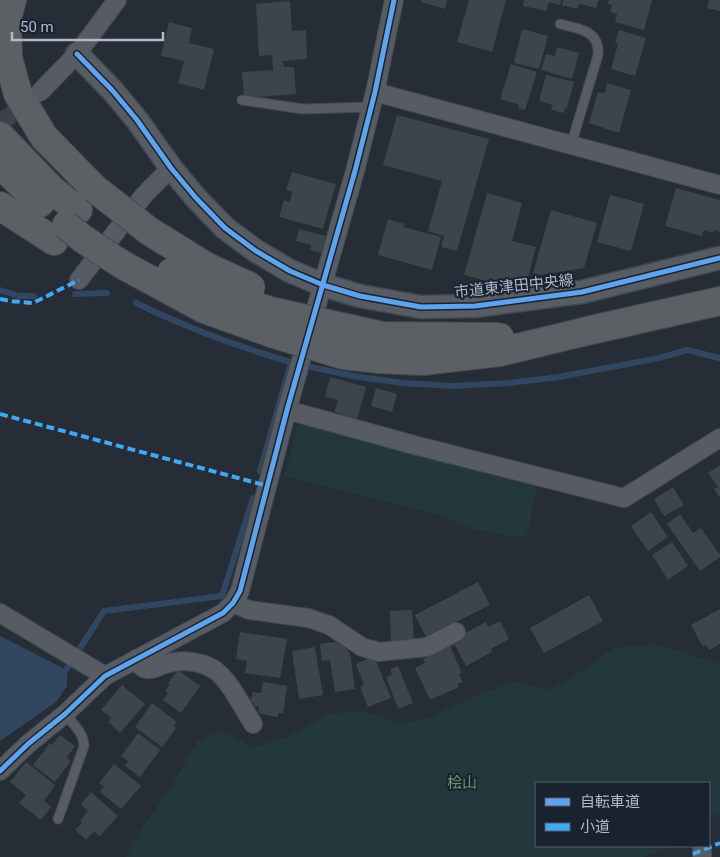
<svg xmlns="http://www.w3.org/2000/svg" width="720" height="857" font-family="Roboto,'Noto Sans JP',sans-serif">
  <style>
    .green { fill: #23383c }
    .water { fill: #314661 }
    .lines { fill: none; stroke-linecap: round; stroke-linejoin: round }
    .stream { stroke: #314661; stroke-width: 6 }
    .building { fill: #3d444c }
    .minor-tunnel { stroke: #3b424c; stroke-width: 18; stroke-dasharray: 18 9; stroke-linecap: butt }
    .service-casing { stroke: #42484f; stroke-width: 11 }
    .minor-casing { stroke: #42484f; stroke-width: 20 }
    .tertiary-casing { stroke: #42484f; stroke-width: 25 }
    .motorway-casing { stroke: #434951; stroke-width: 30 }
    .service { stroke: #565b64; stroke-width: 9 }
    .minor { stroke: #565b64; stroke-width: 18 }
    .tertiary { stroke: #565b64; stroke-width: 22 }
    .motorway { stroke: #5c5f63; stroke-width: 28 }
    .motorway-bridge-casing { stroke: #434951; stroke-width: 30; stroke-linecap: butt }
    .motorway-bridge { stroke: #5c5f63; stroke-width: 28 }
    .quiet { stroke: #3fa9f5; stroke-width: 4; stroke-dasharray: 8 4; stroke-linecap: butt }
    .cycleway-casing { stroke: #192330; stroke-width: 8 }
    .cycleway { stroke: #60a3ed; stroke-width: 5 }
    .labels { text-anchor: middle; stroke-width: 4; stroke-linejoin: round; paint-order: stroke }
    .street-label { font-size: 15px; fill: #afb9c8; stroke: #192330 }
    .park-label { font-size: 15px; fill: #649b6f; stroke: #192330 }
  </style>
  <rect width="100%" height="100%" fill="#262d36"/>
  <!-- green -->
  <path class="green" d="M298,422L538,485L527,534L523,538L473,529L440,515L288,477L285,475Z
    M655,644L720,664V814L709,817V783H536V846H677L643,857H126L143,826L168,792L197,742L218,732L236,737L251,748L284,738L331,713L367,712L399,724L427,718L472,698L514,681L547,690L576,675L614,648Z"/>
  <!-- water -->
  <path class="water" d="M0,636L67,670V686L56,702L0,741Z"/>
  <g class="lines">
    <!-- stream -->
    <path class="stream" d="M0,290L19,296H34
      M75,294L107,293
      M136,303C189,329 238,347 294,363
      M311,367L353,376L403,383L453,386L509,383L559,377L659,358L687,350L720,358
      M260,471L291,362
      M62,676L104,611L222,596L253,498"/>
  </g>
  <!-- building -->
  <path class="building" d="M422,0H447L445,9L421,2Z
    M469,0H506L492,52L457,42Z
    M524,0H561L560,5L549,2L546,11L523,6Z
    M563,0H599L596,8L579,4L577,9L562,5Z
    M609,0H652L644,30L615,22L617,14L610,12L612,5L608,4Z
    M709,0H720V11L707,8Z
    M290,1L292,31L306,30L307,59L283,61L284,67H294L296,94L244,98L242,72L273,70L272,55L259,56L256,4Z
    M169,22L192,28L189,43L214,49L204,90L178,83L184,61L161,56Z
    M522,29L548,36L539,69L514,63Z
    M619,30L646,38L635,76L611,69L618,44L615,43Z
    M557,47L579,53L572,79L541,70L546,54L555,56Z
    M511,64L537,72L525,110L518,108L519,105L500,99Z
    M546,75L574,82L567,108L565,107L564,113L551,110L553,105L539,101Z
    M607,83L631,90L619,133L589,123L598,92L605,93Z
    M397,115L489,139L457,251L441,247L444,236L428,231L442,181L383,165Z
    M292,172L336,184L323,229L279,217L284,200L290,202L292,192L286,190Z
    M676,188L720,200V232L714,230L713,233L704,230L702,236L665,226Z
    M487,193L522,203L512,241L536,247L528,277L491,282L464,275Z
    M610,195L644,204L631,251L597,242Z
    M551,210L597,223L584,268L540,275L533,273Z
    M388,219L404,224L403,227L441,237L432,270L378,255Z
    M299,229L330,237L325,254L310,250L311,245L296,241Z
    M330,377L366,387L357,419L334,412L338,400L325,397Z
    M376,388L397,394L392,412L371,406Z
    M720,465V498L714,489L718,487L708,473Z
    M673,487L684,505L664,516L654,499Z
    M651,512L668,537L648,551L631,526Z
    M680,514L693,533L701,528L720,555V557L700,571L667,524Z
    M672,542L688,566L668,580L652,555Z
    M478,582L490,605L426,637L415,615Z
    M589,595L603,621L544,653L530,628Z
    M720,609V644L709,650L706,645L703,647L691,625Z
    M412,610L414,642L391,643L390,611Z
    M500,621L509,639L491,649L492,652L466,666L452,640L486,622L488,627Z
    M240,632L287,639L280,678L245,673L247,661L236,659Z
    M340,641L350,653L355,689L335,692L330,660L322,661L320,644Z
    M450,646L462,673L459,674L463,682L458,684L459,687L430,700L415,668L425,663L423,659Z
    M315,647L323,695L299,699L292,651Z
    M374,656L391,698L368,707L360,687L364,685L356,664Z
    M398,666L413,703L398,709L386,677L392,675L390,669Z
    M178,670L200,686L181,713L163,700L168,693L165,691L170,684L168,683Z
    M263,682L287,686L283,714L278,713V717L258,713L259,707L254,706V703H250L253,692L261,693Z
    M122,685L145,704L120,733L108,722L111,718L101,710Z
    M152,703L177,722L174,726L176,728L162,747L135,727Z
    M138,733L160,750L140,777L125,766L128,761L121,756Z
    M60,735L75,746L67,757L71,761L55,782L33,765L50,743L52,745Z
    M26,762L55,785L44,801L51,807L41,820L19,803L26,795L10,782Z
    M114,764L141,786L121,809L100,792L104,786L99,783Z
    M91,792L118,816L100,836L94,831L86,840L75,830L82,823L80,821L88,811L81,804Z"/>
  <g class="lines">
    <!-- minor-tunnel -->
    <path class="minor-tunnel" d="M0,123L32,99"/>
    <defs>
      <path id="service" d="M560,24C579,29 600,30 598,55L571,145
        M242,100L303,109L371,107
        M58,819L84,746C84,733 73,724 65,714"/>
      <path id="minor" d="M40,92L77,54L117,0
        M375,92L720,185
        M79,280L144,195L171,168
        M287,410L414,445L624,498L720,438
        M233,603L249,610L308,618L329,625L362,647L379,652L427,647L456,632
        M0,613L105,676
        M136,659C139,664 141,668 147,669C153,670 157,667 162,665C179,659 199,660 215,670C230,681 243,708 253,724
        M0,771L28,744L65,714L105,676L223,613L233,603L240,591L287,410L355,171L375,92L394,0
        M702,857V850"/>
      <path id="tertiary" d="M77,54L112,90L137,120L171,168L196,198L225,228L256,251L290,271L323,285L360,296L421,307L475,306L582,292L720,258"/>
      <path id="motorway" d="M12,0L7,18L8,58L18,94L44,137L94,188
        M0,136L52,190L78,210
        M0,164L40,203
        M0,206L54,241
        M587,331L720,301"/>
    </defs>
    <!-- service casing -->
    <use href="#service" class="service-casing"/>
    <!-- minor casing -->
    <use href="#minor" class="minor-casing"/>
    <!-- tertiary casing -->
    <use href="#tertiary" class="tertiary-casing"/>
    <!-- motorway casing -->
    <use href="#motorway" class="motorway-casing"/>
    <!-- service -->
    <use href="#service" class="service"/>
    <!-- minor -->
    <use href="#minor" class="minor"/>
    <!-- tertiary -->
    <use href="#tertiary" class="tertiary"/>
    <!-- motorway -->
    <use href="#motorway" class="motorway"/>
    <defs>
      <path id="motorway-bridge" d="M94,188L149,231L207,267L251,287
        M66,225L83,239L123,265L204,309L271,333L343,355L379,359L422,361L500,352L587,331
        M171,272L188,282L270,311L382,336L500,337"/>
    </defs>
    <!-- motorway-bridge casing -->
    <use href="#motorway-bridge" class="motorway-bridge-casing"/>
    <!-- motorway-bridge -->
    <use href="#motorway-bridge" class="motorway-bridge"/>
    <!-- quiet -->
    <path class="quiet" d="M0,299L10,301L33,303L79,280
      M0,414L268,486
      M693,854L720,843"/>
    <defs>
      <path id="cycleway" d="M77,54L112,90L137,120L171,168L196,198L225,228L256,251L290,271L323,285L360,296L421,307L475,306L582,292L720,258
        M0,771L28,744L65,714L105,676L223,613L233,603L240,591L287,410L355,171L375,92L394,0"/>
    </defs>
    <!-- cycleway casing -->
    <use href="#cycleway" class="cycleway-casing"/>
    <!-- cycleway -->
    <use href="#cycleway" class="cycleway"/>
  </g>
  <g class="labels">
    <!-- street labels -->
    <g class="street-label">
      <text transform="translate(514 286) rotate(-6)" y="5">市道東津田中央線</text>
    </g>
    <!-- park labels -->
    <g class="park-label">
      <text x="462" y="788">桧山</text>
    </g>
  </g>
  <!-- legend -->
  <rect x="535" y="782" width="175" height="65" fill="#192330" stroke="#555f6d"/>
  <rect x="545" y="798" width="25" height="8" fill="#60a3ed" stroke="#555f6d"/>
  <text x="580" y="807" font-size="15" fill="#afb9c8">自転車道</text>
  <rect x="545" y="823" width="25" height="8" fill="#3fa9f5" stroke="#555f6d"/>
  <text x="580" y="832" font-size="15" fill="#afb9c8">小道</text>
  <!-- scale -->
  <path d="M12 32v8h151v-8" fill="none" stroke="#afb9c8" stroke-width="2.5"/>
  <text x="20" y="32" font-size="15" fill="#afb9c8" stroke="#192330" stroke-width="4" paint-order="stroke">50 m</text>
</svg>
